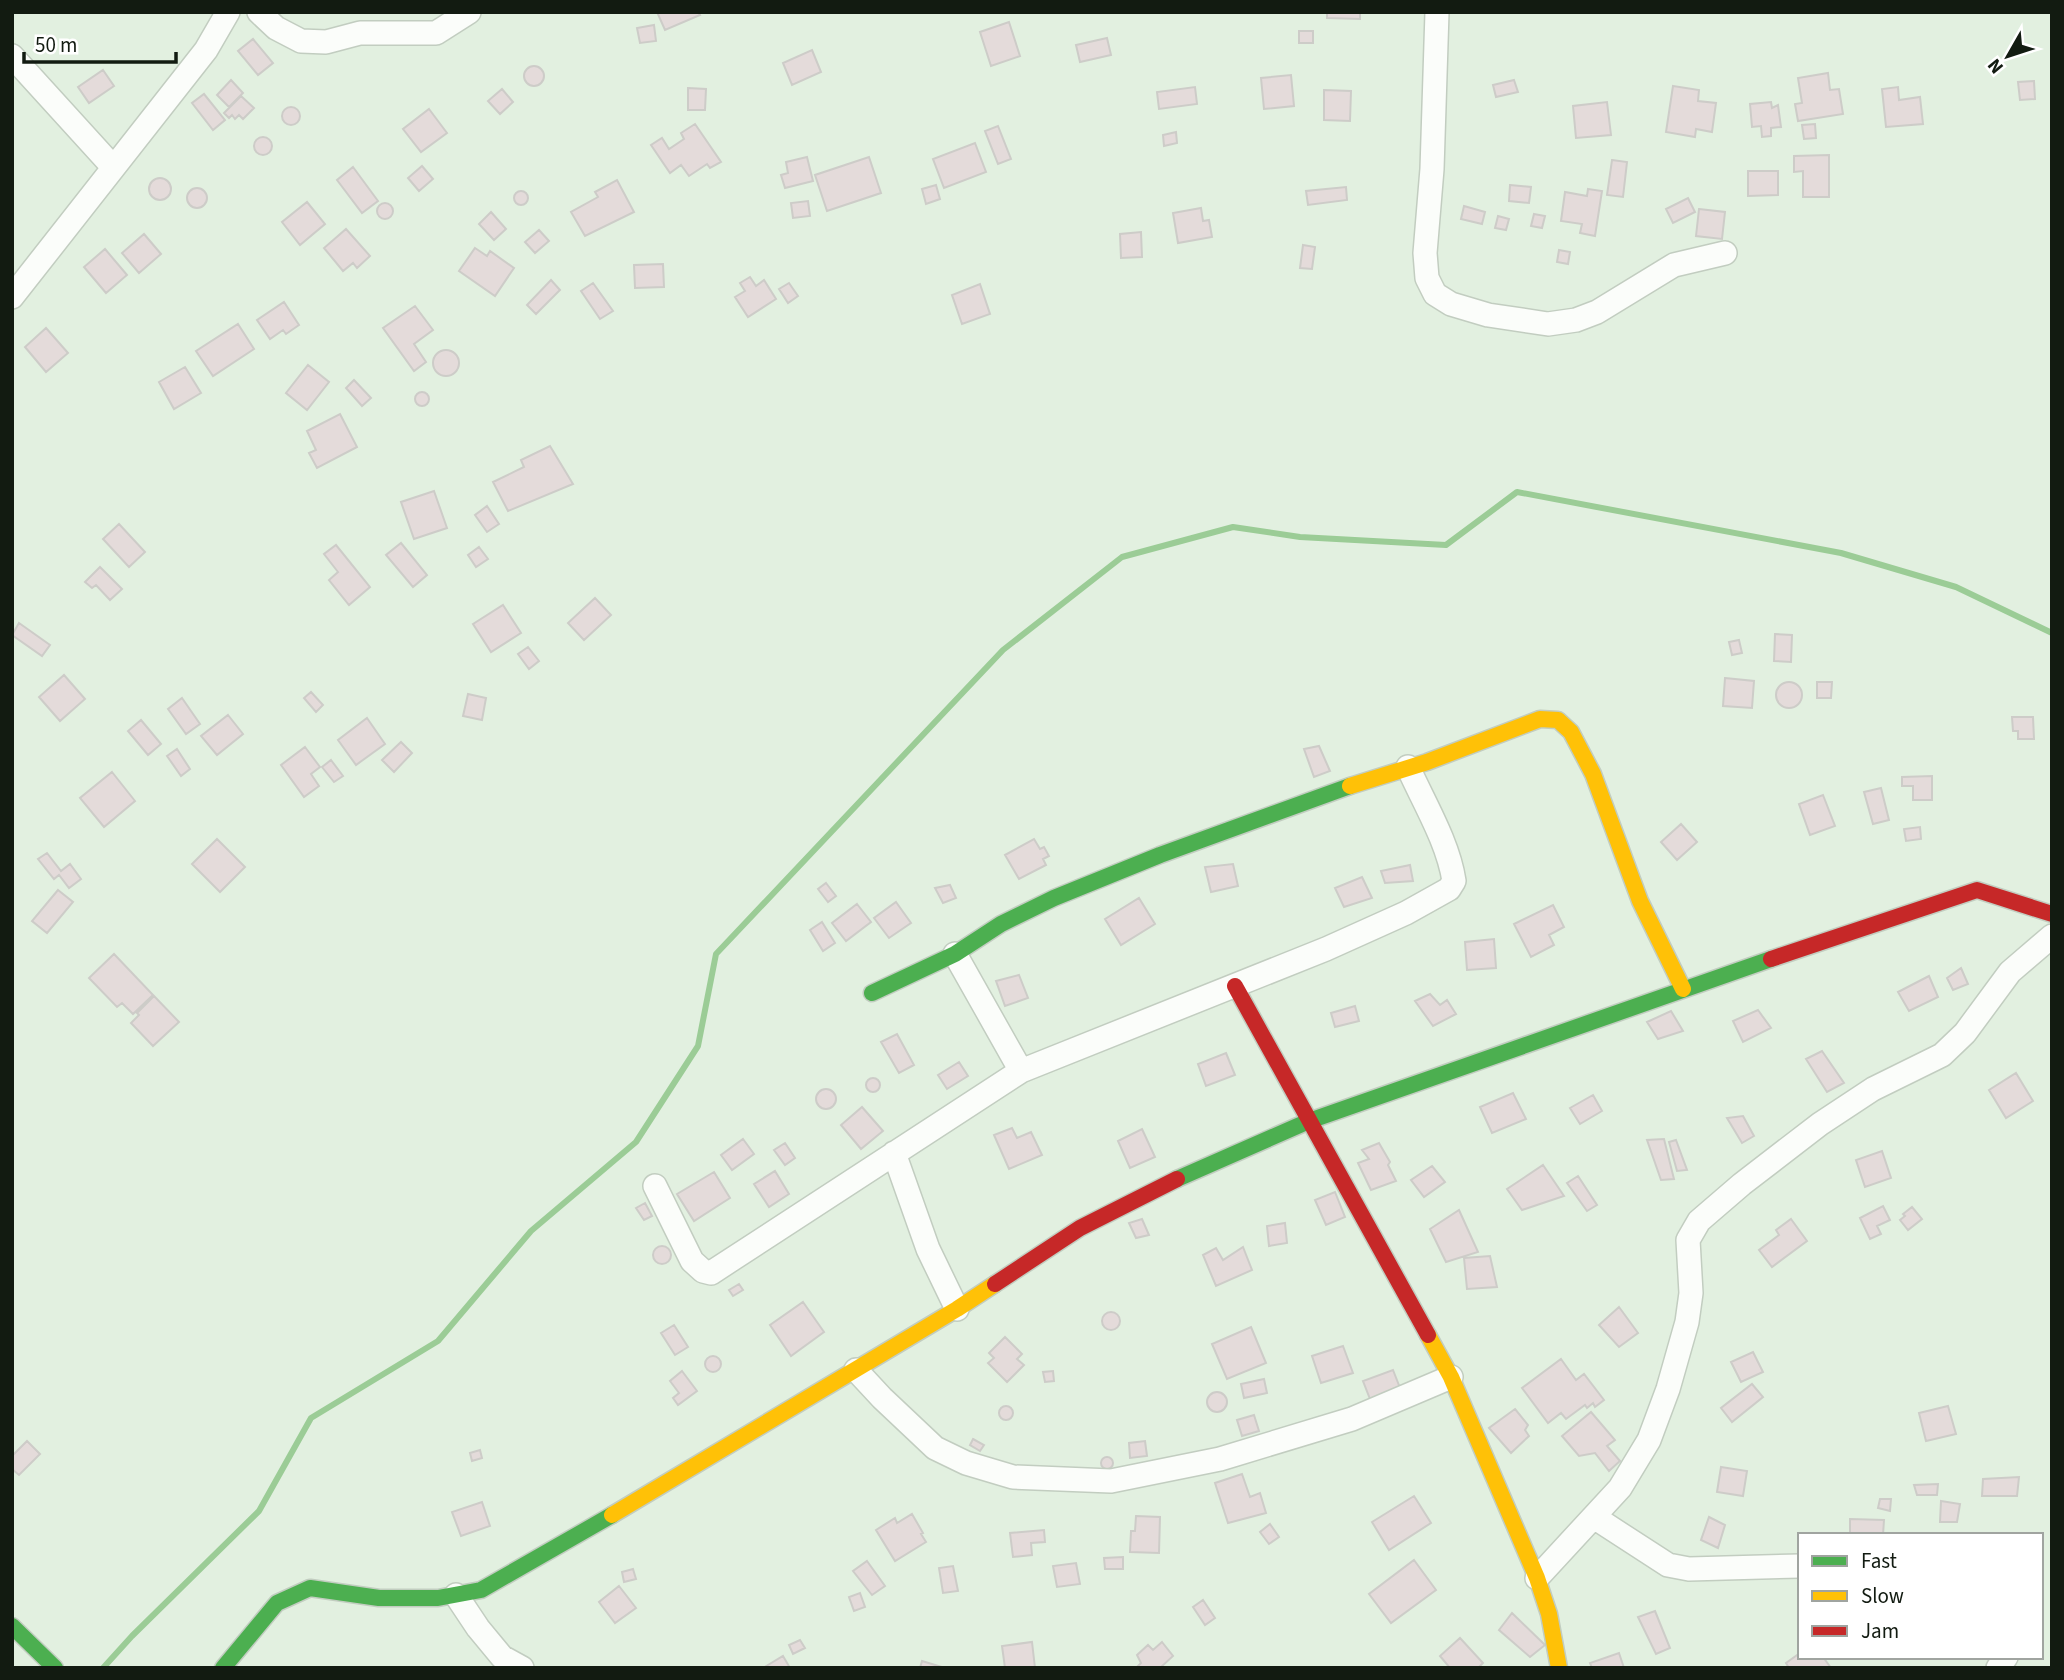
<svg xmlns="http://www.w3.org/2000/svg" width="2064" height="1680" font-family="'Source Sans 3',sans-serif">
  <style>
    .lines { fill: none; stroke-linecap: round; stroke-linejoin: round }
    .stream { stroke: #9bcc96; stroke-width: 6 }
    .building { fill: #e4dbda; stroke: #cdccc8; stroke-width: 2 }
    .street-casing { stroke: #c2cdc0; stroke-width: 26 }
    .fast-casing { stroke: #c2cdc0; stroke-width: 19 }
    .slow-casing { stroke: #c2cdc0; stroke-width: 19 }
    .jam-casing { stroke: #c2cdc0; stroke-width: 19 }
    .street { stroke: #fbfdfa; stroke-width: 23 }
    .fast { stroke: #4caf50; stroke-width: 16 }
    .slow { stroke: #ffc107; stroke-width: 16 }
    .jam { stroke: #c62828; stroke-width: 16 }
  </style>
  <rect width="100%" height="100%" fill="#e2f0e0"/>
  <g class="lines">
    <!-- stream -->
    <path class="stream" d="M103,1668L132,1636L259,1511L311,1418L438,1341L531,1231L636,1142L698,1046L716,954L1003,650L1122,557L1233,527L1300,537L1446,545L1517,492L1841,553L1956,587L2052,633"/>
  </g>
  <!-- building -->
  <path class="building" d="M657,12H698L700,15L665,30Z
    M1327,12H1360V19L1327,18Z
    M1009,22L1020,56L991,66L980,32Z
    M654,25L656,41L640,43L637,28Z
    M1299,31H1313V43H1299Z
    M1107,38L1111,55L1080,62L1076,45Z
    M253,39L273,63L258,75L238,51Z
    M812,50L821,72L792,85L783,63Z
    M524 76a10 10 0 1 1 20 0a10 10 0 1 1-20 0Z
    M103,70L114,86L89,103L78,87Z
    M1828,73L1830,90L1839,89L1843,114L1798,121L1795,104L1802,103L1798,78Z
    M1291,75L1294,106L1264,109L1261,78Z
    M231,80L243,93L229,107L217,95Z
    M1514,80L1518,92L1496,97L1493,85Z
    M2034,81L2035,99L2020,100L2018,82Z
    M1673,86L1699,90L1698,101L1716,103L1712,132L1696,129L1695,137L1666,132Z
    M1195,87L1197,104L1159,109L1157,92Z
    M1898,87L1899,100L1920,97L1923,124L1886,127L1882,89Z
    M688,88L706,89L705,110H688Z
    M502,89L513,102L500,114L488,101Z
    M1324,90L1351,91L1350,121L1324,120Z
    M204,94L225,120L213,130L192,103Z
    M241,96L254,108L243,119L239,115L235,119L232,115L229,118L224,113Z
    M1607,102L1611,135L1576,138L1573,106Z
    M1771,102L1772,108L1778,105L1781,127L1771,128V136L1762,137L1761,126L1752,127L1750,104Z
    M282 116a9 9 0 1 1 18 0a9 9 0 1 1-18 0Z
    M429,109L447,133L421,152L403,129Z
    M695,124L721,162L710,168L707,164L689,176L681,165L670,173L651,145L662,138L669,149L684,139L681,133Z
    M1815,124L1816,138L1804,139L1802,125Z
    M998,126L1011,159L998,164L985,131Z
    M1176,132L1177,143L1164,146L1163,135Z
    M254 146a9 9 0 1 1 18 0a9 9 0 1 1-18 0Z
    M975,143L986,172L944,188L933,159Z
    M1829,155V197H1803V171L1794,172V156Z
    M807,157L813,181L785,188L781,175L788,173L786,162Z
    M869,157L881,193L827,211L815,175Z
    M1612,160L1627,162L1623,197L1607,195Z
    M422,166L433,179L419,191L408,178Z
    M353,167L378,201L362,213L337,180Z
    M1748,171H1778V195L1748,196Z
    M149 189a11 11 0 1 1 22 0a11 11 0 1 1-22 0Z
    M617,180L634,212L585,236L571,212L598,197L595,192Z
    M936,185L940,199L926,204L922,189Z
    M1510,185L1531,187L1529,203L1509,201Z
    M1346,187L1347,200L1308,205L1306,191Z
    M187 198a10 10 0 1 1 20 0a10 10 0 1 1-20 0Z
    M1588,189L1602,191L1595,236L1580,233L1582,224L1561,221L1565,192L1587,196Z
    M514 198a7 7 0 1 1 14 0a7 7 0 1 1-14 0Z
    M1688,198L1695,212L1673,223L1666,209Z
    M808,201L810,216L793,218L791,203Z
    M307,202L325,224L300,245L282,222Z
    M377 211a8 8 0 1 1 16 0a8 8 0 1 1-16 0Z
    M1464,206L1485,212L1482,224L1461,219Z
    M1201,208L1203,221L1209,220L1212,237L1178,243L1173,213Z
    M1699,209L1725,212L1722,239L1696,236Z
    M491,212L506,229L494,240L479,224Z
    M1534,214L1545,216L1542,228L1531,226Z
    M1498,216L1509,219L1506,230L1495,228Z
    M346,229L370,256L357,268L353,263L343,271L324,248Z
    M539,230L549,241L535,253L525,242Z
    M1141,232L1142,257L1121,258L1120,234Z
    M144,234L161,254L139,273L122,253Z
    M1303,245L1315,247L1312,269L1300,268Z
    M475,248L487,256L490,251L514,268L495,296L459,271Z
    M105,249L127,275L106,293L84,267Z
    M1559,250L1570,252L1568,264L1557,262Z
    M663,264L664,287L635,288L634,265Z
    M750,277L756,286L764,280L776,299L748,317L735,297L745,291L740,283Z
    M551,280L560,290L536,314L527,305Z
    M593,283L613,311L600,319L581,291Z
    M789,283L798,296L788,303L779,289Z
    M980,284L990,314L962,324L952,295Z
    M284,302L299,325L286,334L283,330L270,339L257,320Z
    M415,306L433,330L414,344L426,362L414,371L383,328Z
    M238,324L254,349L213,376L196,351Z
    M46,328L68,353L46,372L25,347Z
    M433 363a13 13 0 1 1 26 0a13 13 0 1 1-26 0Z
    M308,365L329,382L307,410L286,393Z
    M185,367L201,393L174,409L159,382Z
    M354,380L371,398L362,406L346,388Z
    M415 399a7 7 0 1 1 14 0a7 7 0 1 1-14 0Z
    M340,414L357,447L317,468L309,453L316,450L307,431Z
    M550,446L573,484L508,511L493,482L524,467L521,460Z
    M434,491L447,528L414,539L401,502Z
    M487,506L499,524L487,532L475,515Z
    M119,524L145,552L129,567L103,539Z
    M401,543L427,575L413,587L386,555Z
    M336,545L370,587L349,605L329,580L338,572L324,554Z
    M479,547L488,559L476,567L468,555Z
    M100,567L122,589L110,600L96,585L92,588L85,582Z
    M595,598L611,615L584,640L568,623Z
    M503,605L521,633L491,652L473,624Z
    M19,623L50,645L42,656L12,635Z
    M1775,634L1792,635L1791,662L1774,661Z
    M1739,640L1742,653L1732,655L1729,642Z
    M528,647L539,661L529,669L518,654Z
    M64,675L85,699L60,721L39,697Z
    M1725,678L1754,681L1752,708L1723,706Z
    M1776 695a13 13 0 1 1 26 0a13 13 0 1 1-26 0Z
    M1817,682H1832L1831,698H1817Z
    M311,692L323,705L316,712L304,698Z
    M468,694L486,698L482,720L463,716Z
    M182,698L200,724L186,734L168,709Z
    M228,715L243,734L217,755L201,736Z
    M2012,717H2033L2034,739H2018V731H2013Z
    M367,718L385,744L356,765L338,740Z
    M141,720L161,744L148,755L128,731Z
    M401,742L412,753L394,772L382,760Z
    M1319,746L1330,771L1314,777L1304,749Z
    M305,747L320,767L311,774L319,786L304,797L281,765Z
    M177,749L190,769L181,776L167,756Z
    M331,760L343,776L334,782L322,767Z
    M112,772L135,801L104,827L80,798Z
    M1932,776V800H1913V786H1902V777Z
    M1881,788L1889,820L1873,824L1864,792Z
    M1823,795L1835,826L1810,835L1799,804Z
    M1681,824L1697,842L1677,860L1661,842Z
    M1920,827L1921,839L1906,841L1904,829Z
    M217,839L245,867L220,892L192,864Z
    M1034,839L1040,849L1044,847L1049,856L1043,859L1046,865L1019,879L1005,855Z
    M47,853L61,871L70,864L81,879L69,888L59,875L54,879L38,859Z
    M1233,864L1238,886L1211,892L1205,867Z
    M1410,865L1413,881L1385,883L1381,871Z
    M1362,877L1372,898L1344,907L1335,888Z
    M826,883L836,896L828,902L818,889Z
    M950,885L956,898L943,903L935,888Z
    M58,890L73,902L47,933L32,921Z
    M1139,898L1155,924L1121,945L1105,919Z
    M896,902L911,923L889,938L874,918Z
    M857,904L871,922L846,941L832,923Z
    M1553,905L1564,927L1549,935L1554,945L1531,957L1514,924Z
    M822,922L835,943L823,951L810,930Z
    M1494,939L1496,968L1467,970L1465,942Z
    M114,954L153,995L133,1014L122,1003L117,1007L89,978Z
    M1961,968L1968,984L1953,990L1947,978Z
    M1019,975L1028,998L1005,1006L996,981Z
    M1929,976L1938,997L1909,1011L1898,992Z
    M1430,994L1440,1005L1447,1000L1456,1014L1433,1026L1415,1001Z
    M154,996L179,1022L153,1046L131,1023L139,1015L137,1013Z
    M1355,1006L1359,1021L1335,1027L1331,1013Z
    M1758,1010L1771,1028L1743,1042L1733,1021Z
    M1671,1011L1683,1031L1658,1039L1647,1022Z
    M897,1034L914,1065L899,1073L881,1042Z
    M1822,1051L1844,1083L1827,1092L1806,1059Z
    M1226,1053L1235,1075L1206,1086L1198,1064Z
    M959,1062L968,1076L947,1089L938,1075Z
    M2016,1073L2033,1101L2006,1118L1989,1090Z
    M866 1085a7 7 0 1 1 14 0a7 7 0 1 1-14 0Z
    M816 1099a10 10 0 1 1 20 0a10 10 0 1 1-20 0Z
    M1513,1093L1526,1119L1492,1133L1480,1107Z
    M1593,1095L1602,1111L1580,1124L1570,1108Z
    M862,1107L883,1131L861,1149L841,1125Z
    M1743,1116L1754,1136L1742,1143L1727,1118Z
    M1012,1128L1017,1138L1031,1132L1042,1155L1009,1169L994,1135Z
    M1142,1129L1155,1157L1130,1168L1118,1141Z
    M743,1139L754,1154L732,1170L721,1155Z
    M1664,1139L1674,1179L1661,1180L1647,1140Z
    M1676,1140L1687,1170L1677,1171L1669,1142Z
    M785,1143L795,1158L785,1165L774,1150Z
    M1379,1143L1390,1162L1388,1165L1396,1181L1371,1190L1358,1163L1369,1159L1362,1150Z
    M1882,1151L1891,1178L1865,1187L1856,1160Z
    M1543,1165L1564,1196L1522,1210L1507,1189Z
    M1432,1166L1445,1182L1424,1197L1411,1180Z
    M775,1171L789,1194L769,1207L754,1184Z
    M714,1172L730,1198L694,1221L677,1194Z
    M1578,1176L1597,1205L1587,1211L1567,1183Z
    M1335,1192L1345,1217L1326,1225L1315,1200Z
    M645,1203L652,1216L644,1220L636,1208Z
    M1883,1206L1890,1220L1877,1226L1881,1234L1870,1239L1860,1218Z
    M1912,1207L1922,1219L1908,1230L1900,1220L1905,1216L1903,1214Z
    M1459,1210L1478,1252L1446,1262L1430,1229Z
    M1142,1219L1149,1235L1136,1238L1129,1223Z
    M1791,1219L1807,1241L1772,1267L1759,1250L1779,1235L1776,1230Z
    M1285,1223L1287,1243L1269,1246L1267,1226Z
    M653 1255a9 9 0 1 1 18 0a9 9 0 1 1-18 0Z
    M1243,1247L1252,1270L1216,1286L1203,1255L1216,1248L1223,1260Z
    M1490,1256L1497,1287L1467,1289L1464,1258Z
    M739,1284L743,1290L733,1296L729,1290Z
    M803,1302L824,1332L791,1356L770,1325Z
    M1619,1307L1638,1333L1619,1347L1599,1325Z
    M1102 1321a9 9 0 1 1 18 0a9 9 0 1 1-18 0Z
    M674,1325L688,1347L675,1355L661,1333Z
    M1251,1327L1266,1363L1227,1379L1212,1344Z
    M1005,1337L1022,1354L1017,1359L1024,1365L1007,1382L988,1363L994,1358L989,1353Z
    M1343,1346L1353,1373L1321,1383L1312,1356Z
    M1753,1352L1763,1372L1741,1382L1731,1362Z
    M705 1364a8 8 0 1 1 16 0a8 8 0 1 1-16 0Z
    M1561,1359L1576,1380L1584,1374L1604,1400L1595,1407L1593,1403L1587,1408L1585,1405L1566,1419L1561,1413L1548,1423L1522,1388Z
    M1393,1370L1400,1388L1370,1399L1363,1381Z
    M682,1371L697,1391L678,1405L673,1398L679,1393L670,1381Z
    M1053,1371L1054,1381L1045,1382L1043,1372Z
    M1264,1379L1267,1393L1244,1398L1241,1384Z
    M1752,1384L1763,1397L1732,1422L1721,1408Z
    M1207 1402a10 10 0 1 1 20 0a10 10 0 1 1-20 0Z
    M999 1413a7 7 0 1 1 14 0a7 7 0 1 1-14 0Z
    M1948,1406L1956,1434L1926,1441L1919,1413Z
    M1515,1409L1528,1425L1525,1430L1529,1436L1511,1453L1489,1428Z
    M1591,1412L1615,1440L1607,1446L1620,1461L1609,1471L1595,1453L1579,1456L1562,1436Z
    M1254,1415L1259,1431L1242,1436L1237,1420Z
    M973,1439L984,1445L980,1451L970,1445Z
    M27,1441L40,1454L19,1475L12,1469V1456Z
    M1145,1441L1147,1456L1130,1458L1129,1443Z
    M480,1450L482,1458L472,1461L470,1453Z
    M1101 1463a6 6 0 1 1 12 0a6 6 0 1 1-12 0Z
    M1721,1467L1747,1471L1743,1496L1717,1492Z
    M1242,1474L1250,1497L1260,1493L1266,1513L1228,1523L1215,1483Z
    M2019,1477L2017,1496H1982L1983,1479Z
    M1938,1484L1937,1495H1917L1914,1485Z
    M1414,1496L1431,1523L1389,1550L1372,1522Z
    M1880,1499H1891L1890,1511L1878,1508Z
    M1941,1501L1960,1504L1957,1522H1940Z
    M482,1502L490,1526L461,1536L452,1512Z
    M912,1514L923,1533L921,1534L926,1542L895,1561L876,1530L895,1518L897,1523Z
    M1136,1516L1160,1517L1159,1553L1130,1552L1131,1531H1135Z
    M1709,1517L1725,1525L1718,1548L1701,1540Z
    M1850,1519L1884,1520L1883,1535H1850Z
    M1270,1524L1279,1537L1269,1544L1260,1532Z
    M1044,1530L1045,1542L1031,1543L1032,1555L1013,1557L1010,1533Z
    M1123,1557V1569H1105L1104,1558Z
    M1414,1560L1436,1590L1391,1623L1369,1594Z
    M867,1561L885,1586L872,1595L853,1571Z
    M1076,1563L1080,1584L1057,1587L1053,1566Z
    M953,1566L958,1591L943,1593L939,1568Z
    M633,1569L636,1579L624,1582L622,1572Z
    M619,1586L636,1608L615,1623L599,1602Z
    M860,1593L865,1607L854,1611L849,1597Z
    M1203,1600L1215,1618L1205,1625L1193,1607Z
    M1655,1611L1670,1648L1656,1654L1638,1617Z
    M1512,1613L1545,1645L1530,1657L1499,1630Z
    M1460,1638L1483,1663L1478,1668H1450L1440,1656Z
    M800,1640L805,1648L793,1654L789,1645Z
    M1032,1642L1035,1668H1005L1002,1646Z
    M1162,1642L1173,1656L1160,1668H1136L1141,1663L1137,1655L1148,1645L1153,1650Z
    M1619,1653L1624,1668H1592L1590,1663Z
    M1800,1653V1657H1823L1831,1668H1789L1786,1663Z
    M783,1656L790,1668H763Z
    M922,1661L945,1668H920Z"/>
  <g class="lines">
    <defs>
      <path id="street" d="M259,12L276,28L301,41L326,42L360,33H436L469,12
        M1437,12L1432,169L1425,253L1427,278L1435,294L1451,304L1488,315L1548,324L1576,320L1597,312L1674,265L1725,253
        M12,56L113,167
        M12,297L206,50L228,12
        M955,954L1021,1071
        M894,1153L928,1249L957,1309
        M655,1186L692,1261L703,1271L711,1273L1021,1071L1326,949L1406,913L1449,889L1454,881C1448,842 1424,803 1408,767
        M856,1370L882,1398L935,1448L966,1463L1013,1477L1111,1481L1220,1459L1352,1419L1451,1377
        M1594,1517L1668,1565L1689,1569L1800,1566
        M1537,1578L1620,1488L1649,1440L1668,1389L1687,1322L1691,1293L1688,1240L1699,1221L1742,1184L1820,1124L1873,1089L1942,1055L1965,1033L2010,972L2052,936
        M456,1595L478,1628L502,1657L522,1668
        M1998,1668L2006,1657"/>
      <path id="fast" d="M872,993L955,954L1001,924L1054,898L1160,855L1350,786
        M1177,1179L1309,1121L1771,959
        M12,1626L55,1668
        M223,1668L277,1603L310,1588L379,1598H438L481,1590L612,1515"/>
      <path id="slow" d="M1350,786L1427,762L1540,719L1558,720L1571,732L1593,774L1640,901L1683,989
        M1428,1335L1451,1377L1537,1578L1549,1614L1559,1668
        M612,1515L957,1309L995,1284"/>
      <path id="jam" d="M1771,959L1977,890L2052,914
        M1235,986L1428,1335
        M995,1284L1080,1228L1177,1179"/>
    </defs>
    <!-- street casing -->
    <use href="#street" class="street-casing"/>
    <!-- fast casing -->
    <use href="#fast" class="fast-casing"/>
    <!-- slow casing -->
    <use href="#slow" class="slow-casing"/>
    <!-- jam casing -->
    <use href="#jam" class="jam-casing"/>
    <!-- street -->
    <use href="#street" class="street"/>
    <!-- fast -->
    <use href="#fast" class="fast"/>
    <!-- slow -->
    <use href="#slow" class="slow"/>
    <!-- jam -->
    <use href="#jam" class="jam"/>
  </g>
  <!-- border -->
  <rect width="2064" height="1680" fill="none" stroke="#121b11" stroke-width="28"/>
  <!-- legend -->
  <rect x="1798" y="1533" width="245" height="126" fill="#ffffff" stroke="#a0a4a0" stroke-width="2"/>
  <rect x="1812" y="1556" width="35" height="10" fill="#4caf50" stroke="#a0a4a0" stroke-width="2"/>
  <text x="1861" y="1568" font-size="21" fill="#121b11">Fast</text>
  <rect x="1812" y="1591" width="35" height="10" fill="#ffc107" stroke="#a0a4a0" stroke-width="2"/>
  <text x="1861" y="1603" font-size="21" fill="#121b11">Slow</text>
  <rect x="1812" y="1626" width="35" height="10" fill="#c62828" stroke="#a0a4a0" stroke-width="2"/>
  <text x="1861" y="1638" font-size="21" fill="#121b11">Jam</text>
  <!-- north arrow -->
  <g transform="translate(2008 56) rotate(231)" stroke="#ffffff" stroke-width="5" paint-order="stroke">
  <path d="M0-5L12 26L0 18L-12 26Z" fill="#121b11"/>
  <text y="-10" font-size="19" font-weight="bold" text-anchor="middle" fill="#121b11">N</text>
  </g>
  <!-- scale -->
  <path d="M24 52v10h152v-10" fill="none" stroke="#121b11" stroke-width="3.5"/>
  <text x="35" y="52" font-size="21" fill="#121b11" stroke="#ffffff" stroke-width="5" paint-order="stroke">50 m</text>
</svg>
